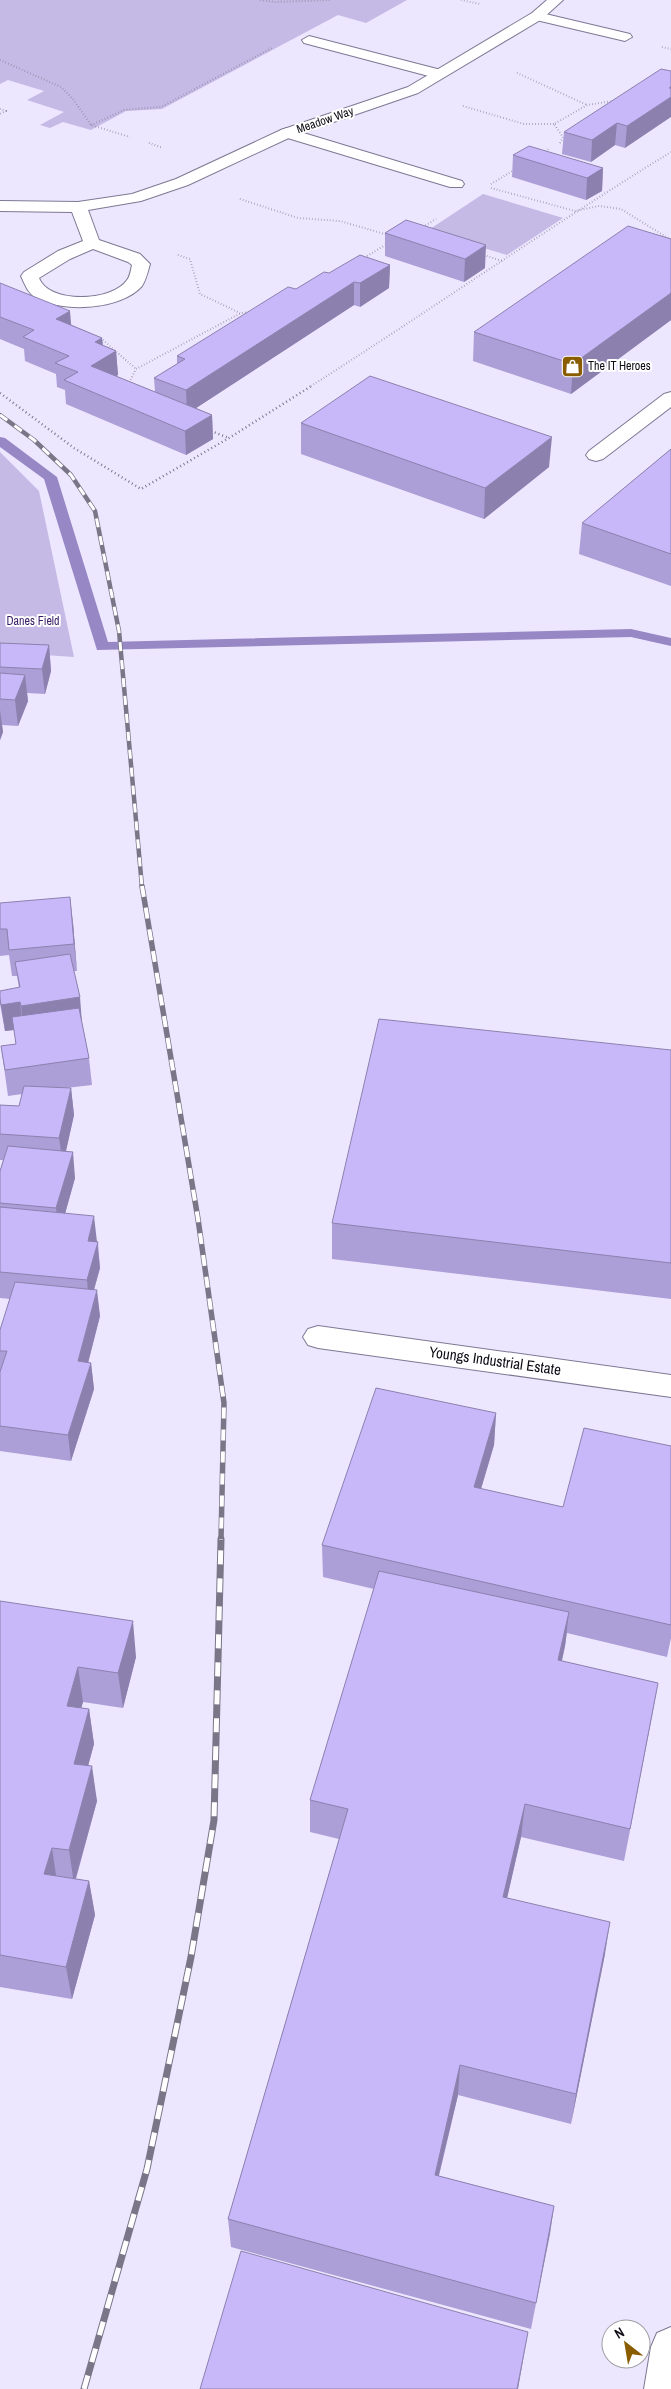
<svg xmlns="http://www.w3.org/2000/svg" width="671" height="2389" font-family="'Archivo Narrow',sans-serif">
  <style>
    .green { fill: #c4bae5 }
    .lines { fill: none; stroke-linecap: round; stroke-linejoin: round }
    .stream { fill: #9787c5; fill-rule: evenodd }
    .lane-casing { stroke: #7e7893; stroke-width: 2 }
    .street-casing { stroke: #7e7893; stroke-width: 2 }
    .path-far1 { stroke: #7e7a8b; stroke-width: 2; stroke-dasharray: 0.5 2.5; stroke-linecap: butt }
    .path { stroke: #7e7a8b; stroke-width: 2.5; stroke-dasharray: 1 3; stroke-linecap: butt }
    .lane { fill: #fff; fill-rule: evenodd }
    .street { fill: #fff; fill-rule: evenodd }
    .rail-far2-casing { stroke: #7a7687; stroke-width: 4.5 }
    .rail-far1-casing { stroke: #7a7687; stroke-width: 5.5 }
    .rail-casing { stroke: #7a7687; stroke-width: 7 }
    .rail-far2 { stroke: #fff; stroke-width: 3; stroke-dasharray: 9; stroke-linecap: butt }
    .rail-far1 { stroke: #fff; stroke-width: 4; stroke-dasharray: 11; stroke-linecap: butt }
    .rail { stroke: #fff; stroke-width: 5; stroke-dasharray: 14; stroke-linecap: butt }
    .wall { fill: #ac9ed6 }
    .shaded-wall { fill: #8c81ae }
    .building { fill: #c8b8f9; stroke: #8c81ae }
    .labels { text-anchor: middle; stroke-width: 4; stroke-linejoin: round; paint-order: stroke }
    .far-street-label { font-size: 12px; fill: #0f0c16; stroke: #fff }
    .far-poi-label { font-size: 12px; fill: #0f0c16; stroke: #fff; text-anchor: start }
    .far-park-label { font-size: 12px; fill: #371c65; stroke: #fff }
    .street-label { font-size: 15px; fill: #0f0c16; stroke: #fff }
  </style>
  <rect width="100%" height="100%" fill="#ece7ff"/>
  <!-- green -->
  <path class="green" d="M0,0H407L366,23L338,15L162,109L126,111L91,130L63,122L50,128L40,125L64,112L27,100L44,91L8,80L0,84Z
    M483,194L563,218L507,255L427,231Z
    M0,452L39,491L74,657L0,652Z"/>
  <g class="lines">
    <!-- stream -->
    <path class="stream" d="M0,437L5,438L57,477L108,642L631,629L671,638V646L631,637L97,650L44,479L0,447Z"/>
    <defs>
      <path id="lane" d="M537,12L630,34L632,37L625,41L532,19L530,16Z
        M309,36L445,71L448,74L440,79L304,43L302,40Z
        M287,128L462,181L464,184L462,187H450L281,136L279,133L281,130Z"/>
      <path id="street" d="M547,0H563L542,19L418,93L293,136L188,185L141,201L88,210L99,240L140,254L150,264C148,271 146,280 142,286C121,310 63,313 36,298C28,293 25,285 21,276L24,272L58,251L83,241L72,212L0,211V201L78,202L132,194L176,179L281,130L408,87L532,13ZM93,249L128,262L132,265C131,269 130,277 127,280C112,302 49,304 39,278L70,259Z
        M671,392V407L603,459L596,461L589,459L586,455L589,451L664,394Z
        M318,1326L671,1375V1397L318,1348L308,1345L303,1337L308,1329Z
        M671,2327V2389H644L651,2347L657,2333Z"/>
    </defs>
    <!-- lane casing -->
    <use href="#lane" class="lane-casing"/>
    <!-- street casing -->
    <use href="#street" class="street-casing"/>
    <!-- path-far1 -->
    <path class="path-far1" d="M260,0L275,2L330,0
      M461,0L480,4
      M662,47L671,49
      M0,60L61,87L73,99L91,125L130,137
      M517,73L587,105
      M463,106L524,124H554
      M0,109L6,111L0,114
      M91,125L124,110L161,107L272,48
      M149,143L163,148
      M560,143L563,137L554,124L587,105L613,101
      M543,153L550,148
      M491,184L514,170
      M491,188L575,211L599,206L621,209L671,240
      M240,199L298,218L340,221L388,235
      M423,227L436,219
      M178,255L190,259L200,294L240,313
      M484,255L502,261
      M362,259L387,244
      M103,340L136,369
      M128,385L136,369L241,313L251,312
      M311,386C432,309 549,227 671,152"/>
    <!-- path -->
    <path class="path" d="M0,393L74,448L141,489L229,438L313,385
      M211,431L229,438"/>
    <!-- lane -->
    <use href="#lane" class="lane"/>
    <!-- street -->
    <use href="#street" class="street"/>
    <defs>
      <path id="rail-far2" d="M0,415L34,440L71,475L95,511L119,631L142,887"/>
      <path id="rail-far1" d="M142,886L198,1219L224,1403L221,1540"/>
      <path id="rail" d="M84,2389L147,2169L191,1957L214,1820L221,1539"/>
    </defs>
    <!-- rail-far2 casing -->
    <use href="#rail-far2" class="rail-far2-casing"/>
    <!-- rail-far1 casing -->
    <use href="#rail-far1" class="rail-far1-casing"/>
    <!-- rail casing -->
    <use href="#rail" class="rail-casing"/>
    <!-- rail-far2 -->
    <use href="#rail-far2" class="rail-far2"/>
    <!-- rail-far1 -->
    <use href="#rail-far1" class="rail-far1"/>
    <!-- rail -->
    <use href="#rail" class="rail"/>
  </g>
  <!-- wall -->
  <path class="wall" d="M671,71L625,148L615,145L591,162L562,154L564,132Z
    M513,155L603,168L602,191L586,200L512,177Z
    M406,220L485,268L464,282L385,256V233Z
    M671,239V320L571,394L473,361L474,332Z
    M390,265L389,288L360,307L354,305L196,408L212,415L213,439L186,455L66,404L65,390L57,387L56,374L25,361L24,349L0,339V283L72,325L102,338L103,345L116,351L118,375L116,376L155,392L154,378L177,364V356L296,289L329,273Z
    M301,423L549,467L484,519L301,454Z
    M671,449V586L579,554L582,523Z
    M0,643L49,645L51,671L45,694L27,693L28,701L18,726L2,725L3,732L0,740Z
    M0,903L73,923L77,971H74L82,1023L89,1058L92,1085L66,1088H71L74,1115L66,1151L75,1178L65,1214L98,1242L100,1268L94,1290L100,1316L88,1362L91,1363L94,1389L71,1461L0,1451V1330L10,1299L0,1298V1171L3,1160H0V1105L19,1106L22,1094L8,1096L1,1046L16,1044L14,1030L5,1031L0,1004V991L19,988L17,976H12L9,955L0,956Z
    M671,1050V1299L332,1259V1223Z
    M496,1413L494,1445L481,1489L563,1507L671,1446V1638L667,1657L567,1633L565,1646L562,1661L658,1683L624,1861L521,1837L507,1898L605,1954L571,2124L458,2095L439,2176L554,2206L531,2329L231,2247L228,2219L339,1839L310,1832V1800L374,1589L323,1577L322,1545Z
    M0,1601L136,1657L123,1708L83,1702L81,1708L89,1709L94,1744L88,1766L97,1801L76,1879L89,1881L95,1915L72,1999L0,1987Z"/>
  <!-- shaded-wall -->
  <path class="shaded-wall" d="M671,87V117L625,148L627,126Z
    M617,123L615,145L591,162L592,140Z
    M603,168L602,191L586,200L587,178Z
    M486,245L485,268L464,282L465,259Z
    M390,265L389,288L360,307V283Z
    M354,282V305L187,414L186,390Z
    M671,293V320L571,394L573,364Z
    M70,311L72,335L56,319Z
    M102,338L104,358L116,351L118,375L93,390L91,366L95,342Z
    M212,415L213,439L186,455L185,431Z
    M552,437L549,467L484,519L485,488Z
    M49,645L51,671L45,694L42,669Z
    M25,675L28,701L18,726L15,700Z
    M0,710L3,732L0,740Z
    M70,897L73,923L77,971L74,944Z
    M80,997L82,1023L24,1032L21,1006Z
    M20,1002L23,1029L12,1017L14,1030L5,1031L1,1005Z
    M71,1088L74,1115L63,1164L59,1138Z
    M73,1152L75,1178L59,1235L56,1208Z
    M94,1216L100,1268L89,1307L87,1280L88,1241Z
    M97,1290L100,1316L82,1387L78,1361Z
    M91,1363L94,1389L71,1461L68,1435Z
    M496,1413L494,1445L472,1519L474,1487Z
    M569,1612L565,1646L554,1694L558,1660Z
    M133,1621L136,1657L123,1708L118,1673Z
    M78,1667L83,1702L72,1741L67,1706Z
    M658,1683L652,1716L624,1861L630,1829Z
    M89,1709L94,1744L79,1799L74,1764Z
    M92,1766L97,1801L74,1884L69,1850Z
    M525,1804L521,1837L500,1929L503,1897Z
    M52,1848L57,1882L44,1874Z
    M89,1881L95,1915L72,1999L66,1967Z
    M610,1922L605,1954L571,2124L576,2094Z
    M460,2065L458,2095L432,2203L435,2175Z
    M554,2206L550,2234L531,2329L536,2303Z
    M528,2332L518,2389H517Z"/>
  <!-- building -->
  <path class="building" d="M661,69L671,71V87L669,88H671V97L627,126L617,123L592,140L564,132Z
    M529,146L603,168L587,178L513,155Z
    M406,220L486,245L465,259L385,233Z
    M628,226L671,239V293L573,364L474,332Z
    M360,255L390,265L360,283L354,282L186,390L154,378L185,359L177,356L288,287L296,289L324,272L329,273Z
    M0,283L70,311L56,319L102,338L95,342L116,351L91,366L212,415L185,431L64,380L78,372L55,363L69,356L23,337L34,330L0,317Z
    M370,376L552,437L485,488L301,423Z
    M671,449V554L582,523Z
    M0,643L49,645L42,669L0,667Z
    M0,673L25,675L15,700L0,699Z
    M70,897L74,944L9,950L7,929H0V903Z
    M70,954L80,997L21,1006L20,1002L1,1005L0,998V991L20,987L15,962Z
    M79,1008L89,1058L5,1070L1,1046L16,1044L12,1017Z
    M379,1019L671,1050V1263L332,1223Z
    M24,1086L71,1088L59,1138L0,1134V1105L19,1106Z
    M8,1146L73,1152L56,1208L0,1203V1171Z
    M0,1207L94,1216L88,1241L98,1242L87,1280L0,1272Z
    M15,1282L97,1290L78,1361L91,1363L68,1435L0,1426V1372L7,1351H0V1330Z
    M376,1388L496,1413L474,1487L563,1507L584,1428L671,1446V1625L322,1545Z
    M379,1571L569,1612L558,1660L658,1683L630,1829L525,1804L503,1897L610,1922L576,2094L460,2065L435,2175L554,2206L536,2303L228,2219L348,1809L310,1800Z
    M0,1601L133,1621L118,1673L78,1667L67,1706L89,1709L74,1764L92,1766L69,1850L52,1848L44,1874L89,1881L66,1967L0,1955Z
    M241,2251L528,2332L517,2389H200Z"/>
  <!-- icons -->
  <defs>
    <symbol id="shop-square" viewBox="-11 -11 22 22"><rect x="-9" y="-9" width="18" height="18" rx="4" fill="#895c00" stroke="#fff"/><path d="M-5-2.5h2.3a2.7 3.5 0 0 1 5.4 0H5L5.5 6h-11ZM-1.5-2.5h3a1.5 2.3 0 0 0-3 0Z" fill="#fff"/></symbol>
  </defs>
  <g fill-rule="evenodd">
    <use href="#shop-square" x="560" y="354" width="25" height="25"/>
  </g>
  <g class="labels">
    <!-- far-street labels -->
    <g class="far-street-label">
      <text transform="translate(325 120) rotate(-19)" y="4">Meadow Way</text>
    </g>
    <!-- far-poi labels -->
    <g class="far-poi-label">
      <text x="588" y="370">The IT Heroes</text>
    </g>
    <!-- far-park labels -->
    <g class="far-park-label">
      <text x="33" y="625">Danes Field</text>
    </g>
    <!-- street labels -->
    <g class="street-label">
      <text transform="translate(495 1361) rotate(8)" y="5">Youngs Industrial Estate</text>
    </g>
  </g>
  <!-- north arrow -->
  <g transform="translate(626 2344) rotate(329)"><circle r="24" fill="#ffffff" stroke="#9f9ea2"/>
  <path d="M0-4L9 19L0 12L-9 19Z" fill="#895c00"/>
  <text y="-8" font-size="14" font-weight="bold" text-anchor="middle" fill="#0f0c16">N</text>
  </g>
</svg>
